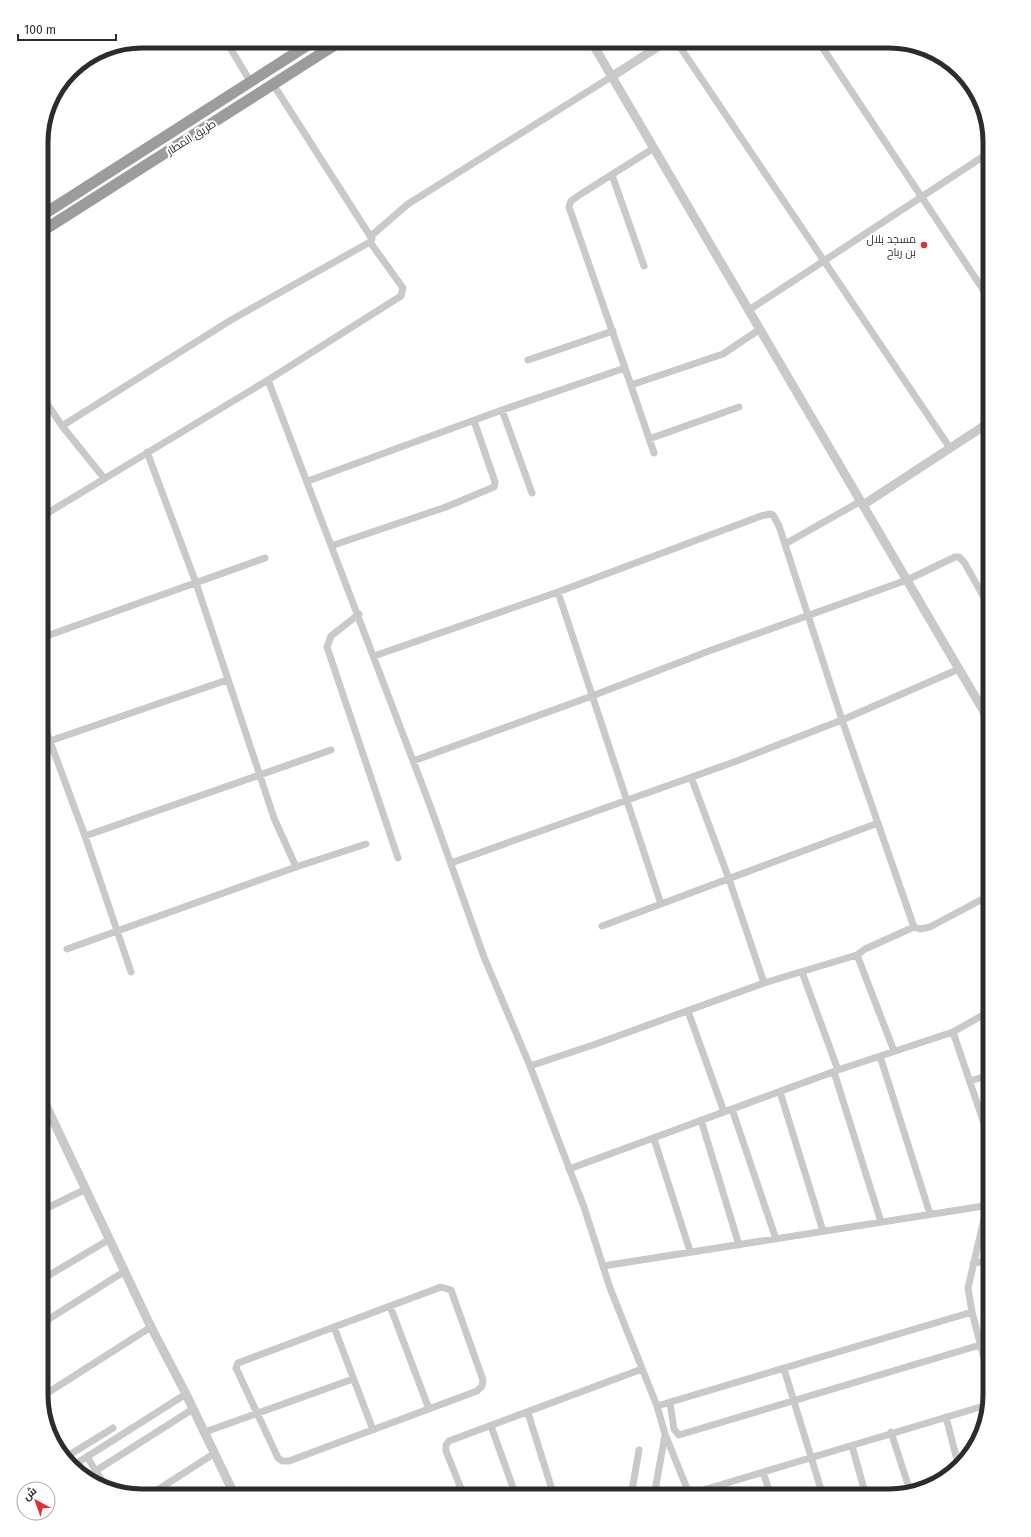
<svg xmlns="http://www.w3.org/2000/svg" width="1031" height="1537" font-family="'Fira Sans',Cairo,sans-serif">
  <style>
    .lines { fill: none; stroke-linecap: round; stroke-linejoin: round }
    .minor { stroke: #c9c9c9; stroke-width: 7 }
    .tertiary { stroke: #c9c9c9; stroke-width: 9 }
    .trunk { stroke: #9c9c9c; stroke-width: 11 }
    .poi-dot { fill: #e13033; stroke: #fff; stroke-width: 1.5 }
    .labels { text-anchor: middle; stroke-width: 4; stroke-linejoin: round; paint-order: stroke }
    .street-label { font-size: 11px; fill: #2c2c2c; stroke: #fff }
    .poi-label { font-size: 11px; fill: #2c2c2c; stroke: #fff; text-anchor: end }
    .rim { fill: none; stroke: #2c2c2c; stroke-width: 5 }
  </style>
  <rect width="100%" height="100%" fill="#fff"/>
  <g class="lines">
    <!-- minor -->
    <path class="minor" d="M226,41L250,81
      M676,41L950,448
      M818,41L990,300
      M612,175L644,266
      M371,236L408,204L611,77
      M749,310L990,152
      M528,360L613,331
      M41,364L45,371L42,392L44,399L62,426L104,478
      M625,368L654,453
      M268,380L431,808L484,957L530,1066L584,1207L610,1288L657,1406L665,1434L690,1496
      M631,385L723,354L760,329
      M502,410L625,368L569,207L571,201L581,194L654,148
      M62,426L231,320L370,242L372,239L273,84
      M649,439L739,407
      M147,452L196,583L274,818L296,867
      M308,481L502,410L532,493
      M41,517L268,380L401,296L403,288L370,242
      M785,544L861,501
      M331,546L446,507L494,487L495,482L474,421
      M558,592L661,904L602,926
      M359,614L331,636L327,647L398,858
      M41,638L265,558
      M374,656L558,592L761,516L770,514L773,515L779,526L842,720L914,927
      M41,717L85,836L131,972
      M41,744L227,680
      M413,761L592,696L709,651L907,580L955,557H959L964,562L990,608
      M691,777L729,879L764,983
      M85,836L331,750
      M451,863L734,762L842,720L959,669
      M661,904L878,823
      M67,949L296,867L366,844
      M857,955L894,1051
      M802,972L838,1070
      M688,1011L724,1112
      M953,1032L990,1141
      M880,1056L930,1214
      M530,1066L593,1045L764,983L857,955L865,949L914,927L920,929L930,927L990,895
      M834,1072L881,1222
      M970,1081L990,1075
      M780,1092L823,1231
      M732,1109L776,1239
      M701,1120L739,1245
      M654,1139L690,1251
      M569,1169L838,1070L953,1032L990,1011
      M987,1206L968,1288L972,1312L990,1381
      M41,1211L86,1189
      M973,1264L990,1259
      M603,1266L990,1205
      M41,1280L110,1239
      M441,1287L451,1290L483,1380L482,1386L477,1391L289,1461H282L278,1458L236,1368L238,1363Z
      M390,1306L429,1409
      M41,1324L125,1271
      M334,1327L373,1430
      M784,1369L823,1496
      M41,1397L151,1327
      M670,1403L674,1429L679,1435L980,1345
      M657,1406L972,1312
      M528,1413L554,1496
      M946,1417L958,1464
      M491,1426L516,1496
      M205,1432L353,1379
      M891,1432L910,1491
      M54,1443L56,1447
      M852,1446L866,1496
      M66,1457L113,1428
      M87,1457L106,1487
      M74,1465L186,1394
      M763,1472L771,1496
      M86,1477L193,1409
      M716,1486L719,1496
      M351,1490L353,1496
      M690,1494L987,1405
      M148,1496L215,1453
      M464,1496L446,1451V1445L449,1441L642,1369
      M631,1496L639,1450
      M654,1496L665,1435"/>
    <!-- tertiary -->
    <path class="tertiary" d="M591,41L990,722
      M611,77L667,41
      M863,505L990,422
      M41,1095L151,1327L186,1394L235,1496"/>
    <!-- trunk -->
    <path class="trunk" d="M41,216L314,41
      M41,232L341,41"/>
  </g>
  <!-- markers -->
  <circle class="poi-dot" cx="924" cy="245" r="4"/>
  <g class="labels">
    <!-- street labels -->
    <g class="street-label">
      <text transform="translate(191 137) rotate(-32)" y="4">طريق المطار</text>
    </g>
    <!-- poi labels -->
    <g class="poi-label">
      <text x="916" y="243">مسجد بلال<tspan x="916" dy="13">بن رباح</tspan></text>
    </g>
  </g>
  <!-- crop -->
  <path d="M0 0H1031V1537H0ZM142 48H889A94 94 0 0 1 983 142V1395A94 94 0 0 1 889 1489H142A94 94 0 0 1 48 1395V142A94 94 0 0 1 142 48Z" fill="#fff" fill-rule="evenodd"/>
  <path class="rim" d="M142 48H889A94 94 0 0 1 983 142V1395A94 94 0 0 1 889 1489H142A94 94 0 0 1 48 1395V142A94 94 0 0 1 142 48Z"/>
  <!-- north arrow -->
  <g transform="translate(36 1501) rotate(319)"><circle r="19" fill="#ffffff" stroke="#ababab"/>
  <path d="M0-3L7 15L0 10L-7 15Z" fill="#e13033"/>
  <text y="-6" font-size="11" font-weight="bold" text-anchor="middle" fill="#2c2c2c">ش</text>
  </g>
  <!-- scale -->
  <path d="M18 34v6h98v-6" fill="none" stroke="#2c2c2c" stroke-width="2"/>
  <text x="24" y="34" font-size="12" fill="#2c2c2c" stroke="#ffffff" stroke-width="3" paint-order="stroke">100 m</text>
</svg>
